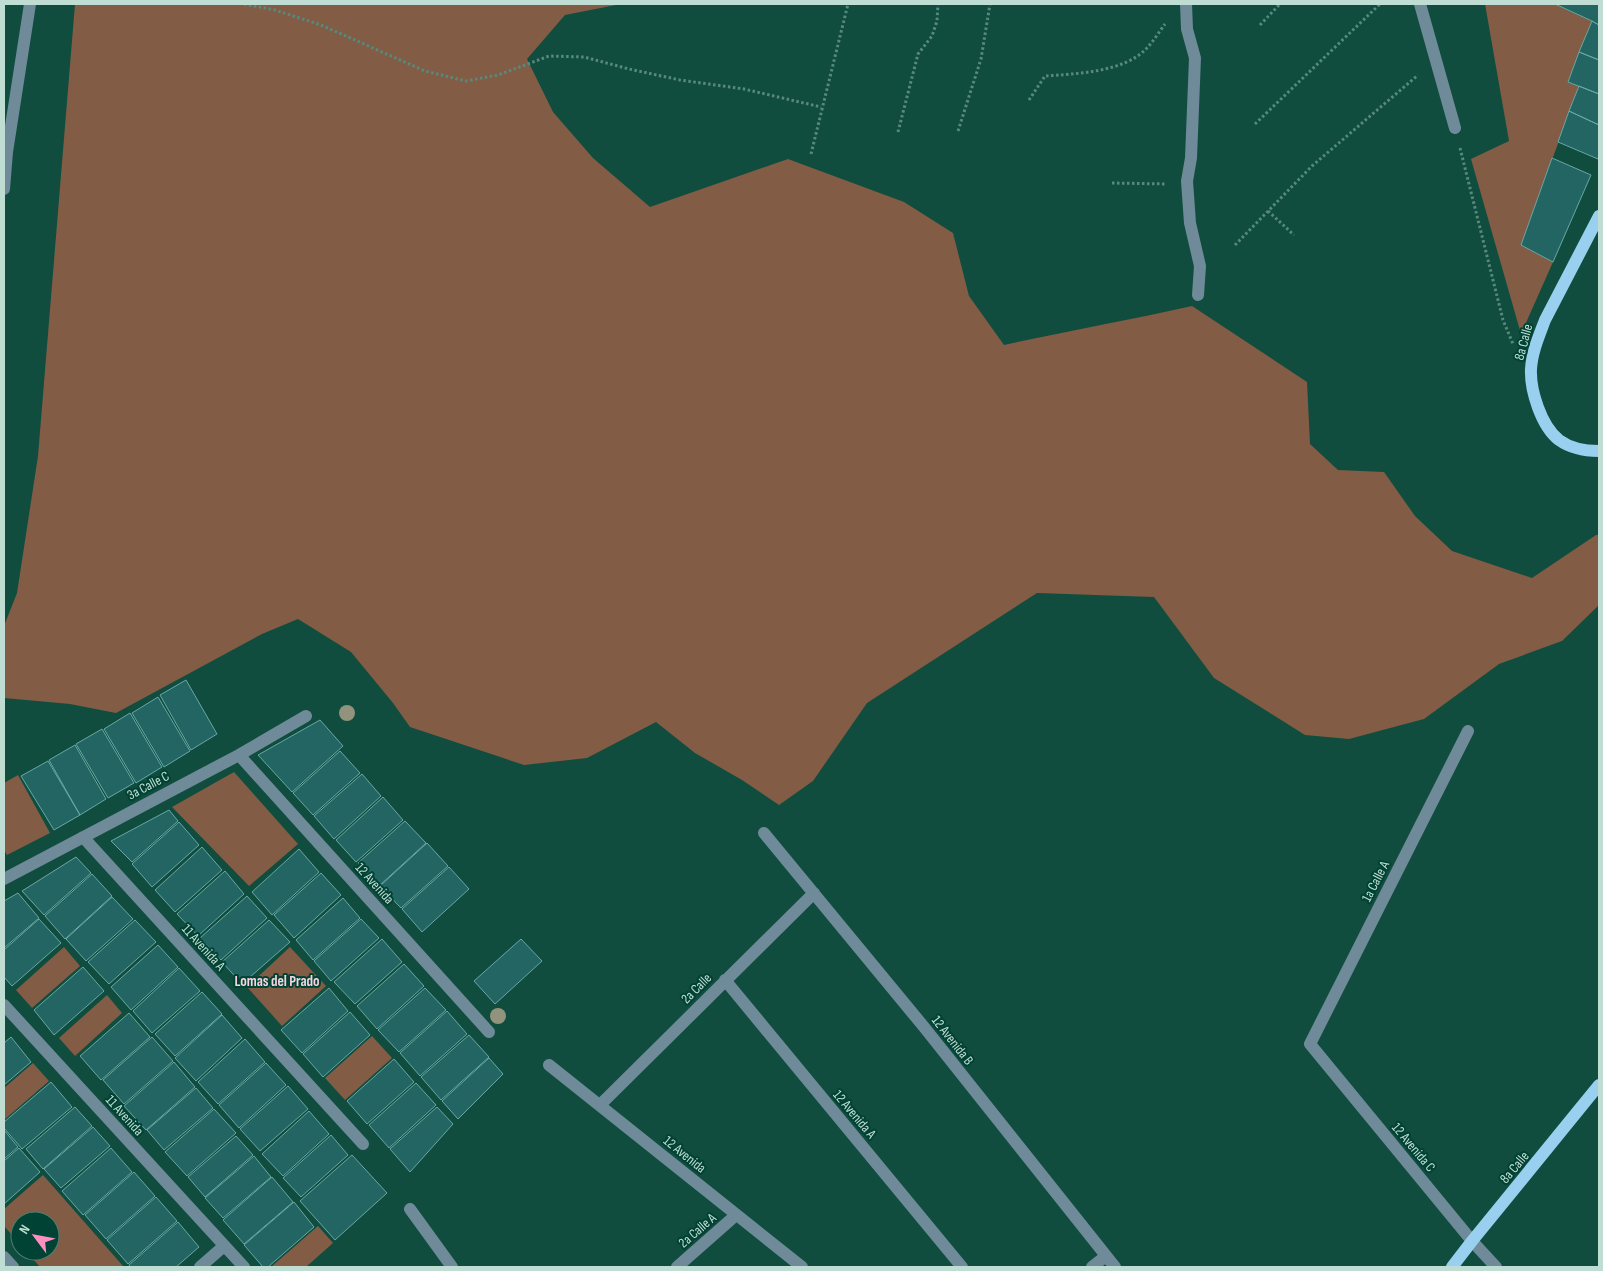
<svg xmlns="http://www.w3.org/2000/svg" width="1603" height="1271" font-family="'Sofia Sans Condensed',sans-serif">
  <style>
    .green { fill: #825c45 }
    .building { fill: #226563; stroke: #68a8a5 }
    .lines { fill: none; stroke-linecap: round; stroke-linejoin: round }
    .path { stroke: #59897c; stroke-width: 3; stroke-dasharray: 2.5 2.5; stroke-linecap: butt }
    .minor { stroke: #6f8a99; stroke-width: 12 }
    .major { stroke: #99d0ef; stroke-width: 12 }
    .tree { fill: #92937c }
    .labels { text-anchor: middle; stroke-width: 4; stroke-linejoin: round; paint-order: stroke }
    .street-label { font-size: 14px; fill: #c0ddd3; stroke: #004234 }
    .neighbourhood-label { font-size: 15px; font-weight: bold; fill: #f6d5e1; stroke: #004234 }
  </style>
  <rect width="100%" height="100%" fill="#104d3e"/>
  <!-- green -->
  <path class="green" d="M75,4H621L565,15L527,59L553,112L593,158L650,207L788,159L904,202L953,233L969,296L1004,345C1067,331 1130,320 1192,306L1307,382L1310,444L1338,470L1384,472L1415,516L1452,551L1532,578L1596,535H1599V605L1562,641L1499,664L1424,719L1349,739L1305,735L1214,678L1154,597L1037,593L867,703L813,781L779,805L742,780L695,753L656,722L587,758L524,765L410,727L393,703L351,652L298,619L262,634L116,713L70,704L4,698V626L17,593L38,456Z
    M1485,4H1555L1592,21L1568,82L1579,86L1521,245L1553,262L1521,334L1471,159L1509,141Z
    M234,772L298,844L249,886L172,807Z
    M18,775L50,833L7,855L4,850V783Z
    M64,947L80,966L32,1008L16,990Z
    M290,947L326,986L282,1026L247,987Z
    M107,995L122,1013L75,1056L59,1038Z
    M372,1036L392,1058L345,1100L325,1078Z
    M33,1063L49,1081L4,1120V1088Z
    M43,1175L123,1266L122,1267H40L26,1251H50V1221H20V1244L4,1226V1209Z
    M318,1226L333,1243L306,1267H271Z"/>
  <!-- building -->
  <path class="building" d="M1555,4H1599V25L1592,21Z
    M1592,21L1599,25V60L1579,52Z
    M1579,52L1599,60V94L1568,82Z
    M1579,86L1599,94V125L1569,111Z
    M1569,111L1599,125V155L1598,159L1558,142Z
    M1552,158L1591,175L1553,262L1521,245Z
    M186,680L217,734L191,750L160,695Z
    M158,697L190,751L164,767L132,713Z
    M130,713L162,767L136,783L104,729Z
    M320,720L343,746L292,792L258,755Z
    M102,729L134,783L108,798L76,744Z
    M75,745L106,799L80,815L49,760Z
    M340,751L360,773L313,815L293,793Z
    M48,761L80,815L54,830L21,776Z
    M362,774L381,796L334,839L314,816Z
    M383,797L403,820L356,862L336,840Z
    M169,810L178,821L132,862L111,841Z
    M405,821L426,843L379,886L358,863Z
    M179,822L199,845L152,887L132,864Z
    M427,843L448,866L401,908L380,886Z
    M202,847L222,870L175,912L155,890Z
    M299,849L319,872L272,915L252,892Z
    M76,857L91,873L44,915L22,891Z
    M449,867L469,889L422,932L402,909Z
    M225,871L244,894L198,936L177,914Z
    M321,873L341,895L294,938L274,915Z
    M92,874L112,896L65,939L45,916Z
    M18,893L39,918L4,948V901Z
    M247,896L267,918L221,960L200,938Z
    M112,897L133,919L86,961L66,939Z
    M343,898L360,918L313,960L296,940Z
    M39,919L61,943L12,986L4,977V950Z
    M361,919L379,938L331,981L314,961Z
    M135,920L156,942L109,984L88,962Z
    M269,920L290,942L242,984L222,962Z
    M382,939L402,962L355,1004L334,982Z
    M521,939L542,961L495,1004L474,981Z
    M158,945L178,967L131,1010L111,987Z
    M404,964L424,986L377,1029L357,1006Z
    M83,967L104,991L54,1035L34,1010Z
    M179,968L200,991L152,1033L133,1011Z
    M329,988L348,1011L302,1053L281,1030Z
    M425,988L446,1010L399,1052L378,1030Z
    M202,992L222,1014L175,1056L155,1034Z
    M447,1011L467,1034L420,1076L400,1053Z
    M350,1012L370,1035L323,1077L303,1054Z
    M129,1013L150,1037L101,1080L80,1056Z
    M222,1015L242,1038L196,1081L175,1058Z
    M469,1035L489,1057L441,1100L421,1077Z
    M11,1037L31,1062L4,1085V1043Z
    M152,1037L173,1061L124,1104L103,1080Z
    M245,1039L265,1062L218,1104L198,1082Z
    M489,1058L503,1074L458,1119L442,1101Z
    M394,1059L414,1082L367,1124L347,1101Z
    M174,1062L195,1087L146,1130L124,1106Z
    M266,1063L286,1085L239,1128L219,1105Z
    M51,1082L72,1107L22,1149L4,1128V1122Z
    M416,1083L436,1105L389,1148L369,1125Z
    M288,1086L308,1109L260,1151L240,1129Z
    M196,1088L213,1108L164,1150L147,1130Z
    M75,1107L92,1126L43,1169L26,1149Z
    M437,1107L453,1124L410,1172L390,1149Z
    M214,1109L236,1133L187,1176L165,1152Z
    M309,1111L329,1134L283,1176L262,1154Z
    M93,1127L110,1146L61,1188L44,1169Z
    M4,1130L18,1147L4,1159Z
    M331,1135L348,1155L301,1197L283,1178Z
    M236,1136L253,1155L205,1197L188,1177Z
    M19,1148L40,1172L4,1204V1161Z
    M111,1148L132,1172L83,1215L62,1191Z
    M352,1155L387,1193L335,1240L300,1201Z
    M254,1156L271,1177L223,1218L205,1198Z
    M134,1172L155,1196L106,1239L85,1215Z
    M272,1177L293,1202L244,1244L223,1220Z
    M156,1197L177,1221L128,1264L107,1240Z
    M294,1202L314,1227L268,1267H263L244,1245Z
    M178,1222L199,1247L176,1267H130L129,1265Z"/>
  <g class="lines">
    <!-- path -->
    <path class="path" d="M244,4L275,10L321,25L425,71L466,81L498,75L549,56L584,57L629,69L680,80L744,89L821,107
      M1260,25L1280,4
      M1029,100L1045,76C1075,74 1124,72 1146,49C1153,42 1159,32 1165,24
      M1255,124L1380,4
      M958,131L981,59L990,4
      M898,132L918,54L932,36L937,21L938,4
      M1460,148L1503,320L1513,344
      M811,154L848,4
      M1112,183L1167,184
      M1268,211L1294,235
      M1235,245L1312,166L1418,75"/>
    <!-- minor -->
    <path class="minor" d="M1186,4L1187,29L1195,58L1191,158L1187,181L1190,223L1200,266L1198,295
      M1420,4L1455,128
      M4,189L7,152L30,4
      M1468,731L1310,1044L1472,1241L1496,1267
      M239,755L489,1032
      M764,833L924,1027L1115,1267
      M83,837L363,1144
      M4,879L239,755L306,716
      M725,980L962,1267
      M4,1005L244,1267
      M549,1065L802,1267
      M600,1105L814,893
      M410,1209L452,1267
      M4,1257L13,1267
      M200,1267L224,1246
      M677,1267L736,1215
      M1092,1267L1106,1256"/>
    <!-- major -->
    <path class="major" d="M1599,216L1545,320C1539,336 1532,352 1531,369C1530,390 1541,426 1559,440C1570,448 1585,451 1599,451
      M1452,1267L1472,1241L1599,1085"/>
  </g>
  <!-- trees -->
  <g class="tree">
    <circle cx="347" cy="713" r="8"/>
    <circle cx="498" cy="1016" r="8"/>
  </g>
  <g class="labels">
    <!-- street labels -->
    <g class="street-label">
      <text transform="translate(1523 342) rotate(-75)" y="5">8a Calle</text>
      <text transform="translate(148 785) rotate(-28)" y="5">3a Calle C</text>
      <text transform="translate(1375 881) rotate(-63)" y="5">1a Calle A</text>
      <text transform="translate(375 883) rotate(48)" y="5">12 Avenida</text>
      <text transform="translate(204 947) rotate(48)" y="5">11 Avenida A</text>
      <text transform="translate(696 988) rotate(-45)" y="5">2a Calle</text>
      <text transform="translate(953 1040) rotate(52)" y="5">12 Avenida B</text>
      <text transform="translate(855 1114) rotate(50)" y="5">12 Avenida A</text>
      <text transform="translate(125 1115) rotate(48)" y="5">11 Avenida</text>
      <text transform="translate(1414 1147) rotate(50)" y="5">12 Avenida C</text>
      <text transform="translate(685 1154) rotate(39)" y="5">12 Avenida</text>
      <text transform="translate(1514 1167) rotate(-50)" y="5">8a Calle</text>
      <text transform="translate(697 1230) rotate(-41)" y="5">2a Calle A</text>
    </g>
    <!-- neighbourhood labels -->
    <g class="neighbourhood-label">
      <text x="277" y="986">Lomas del Prado</text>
    </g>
  </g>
  <!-- border -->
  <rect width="1603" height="1271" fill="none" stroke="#c0ddd3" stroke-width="10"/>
  <!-- north arrow -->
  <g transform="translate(35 1236) rotate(302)"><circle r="24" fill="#004234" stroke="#4d8074"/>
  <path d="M0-4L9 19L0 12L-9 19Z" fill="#fd8ec0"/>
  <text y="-8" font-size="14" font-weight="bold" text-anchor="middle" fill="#c0ddd3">N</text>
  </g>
</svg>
